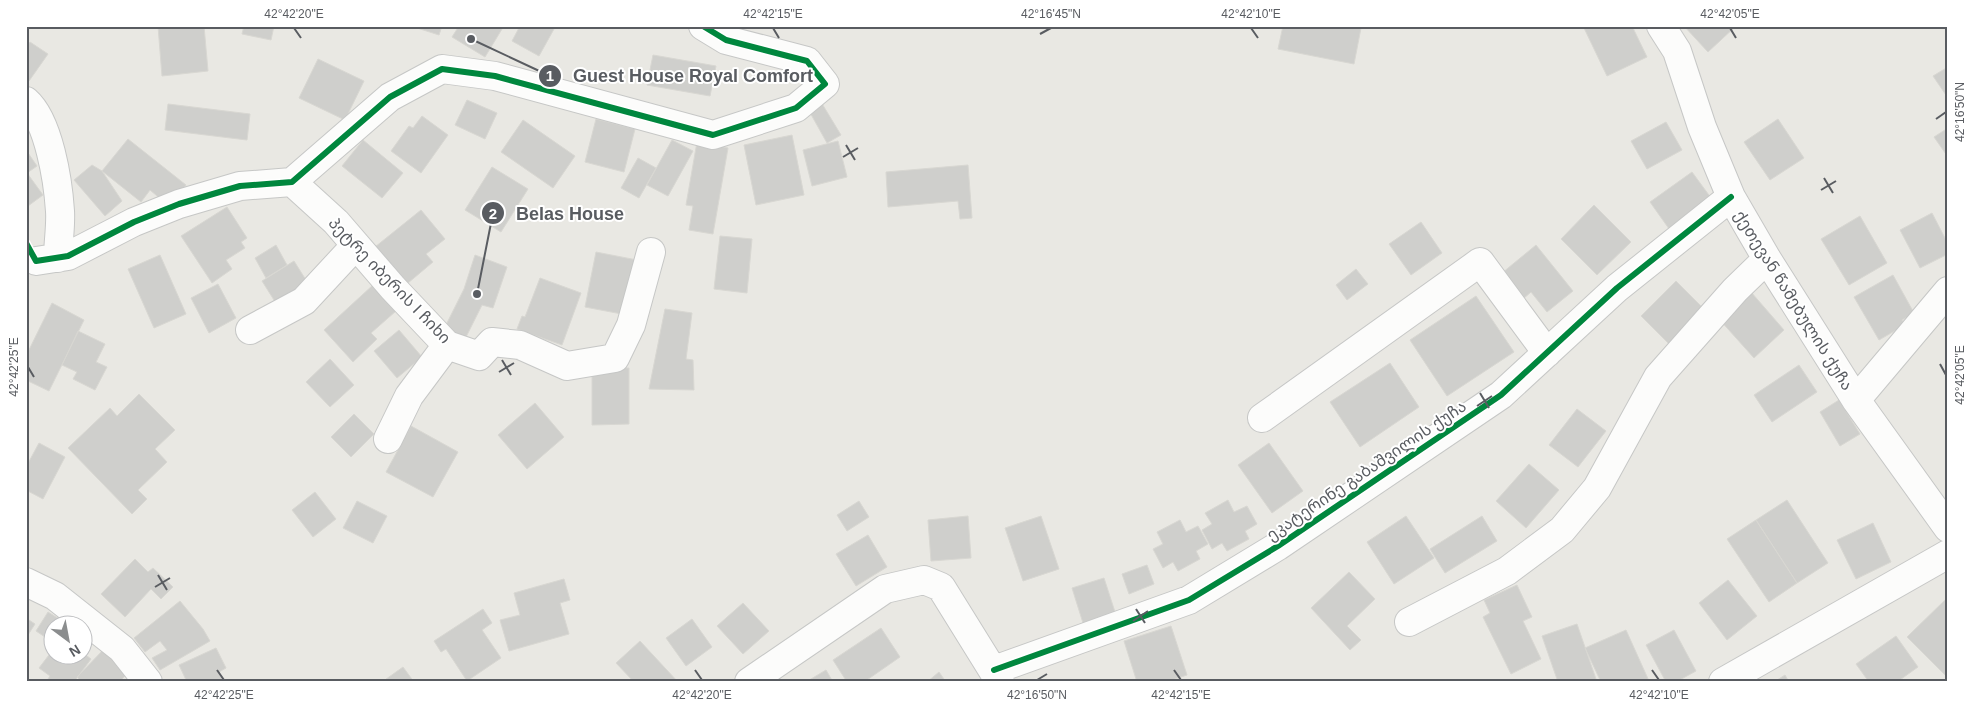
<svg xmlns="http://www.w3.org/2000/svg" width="1974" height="708" font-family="Helvetica,'Noto Sans Georgian',sans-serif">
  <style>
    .building { fill: #cfcfcc; stroke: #d8d7d2 }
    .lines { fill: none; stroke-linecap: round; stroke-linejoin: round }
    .minor-casing { stroke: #c6c7c6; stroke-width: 30 }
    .minor { stroke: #fcfcfb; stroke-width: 28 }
    .cycleway-casing { stroke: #fff; stroke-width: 9 }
    .cycleway { stroke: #00873e; stroke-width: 6 }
    .ticks { fill: none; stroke: #595c61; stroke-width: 2 }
    .labels { text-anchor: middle; stroke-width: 4; stroke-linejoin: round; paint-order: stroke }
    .street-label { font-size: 16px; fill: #595c61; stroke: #fff }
    .leader { fill: none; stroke: #595c61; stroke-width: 2 }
    .callout-dot { fill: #595c61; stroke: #fff; stroke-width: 2 }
    .mark-label { font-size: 15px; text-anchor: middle; font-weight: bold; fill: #fff }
    .callout-label { font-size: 18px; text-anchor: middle; font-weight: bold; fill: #595c61; stroke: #fff; stroke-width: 4; stroke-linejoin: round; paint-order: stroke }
    .neatline { fill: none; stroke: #595c61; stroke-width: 2 }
    .ticks-label { font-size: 12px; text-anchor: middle; fill: #595c61 }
  </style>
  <rect width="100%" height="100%" fill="#e9e8e3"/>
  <!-- building -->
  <path class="building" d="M158,26H204L208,71L162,76Z
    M244,26H274L271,40L242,34Z
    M411,26H442L439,35Z
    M459,26H498L502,29L485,57L452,37Z
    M520,26H549L554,29L539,56L512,41Z
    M1283,26L1361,28L1354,64L1278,49Z
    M1588,26H1632L1647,57L1607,76L1584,28Z
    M1684,26H1736L1708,52Z
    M30,42L48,54L29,81L26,79V47Z
    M653,55L716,66L710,96L647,85Z
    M318,59L364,81L345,120L299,98Z
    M1948,67V98L1933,76Z
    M467,100L497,113L485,139L455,125Z
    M821,102L841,135L827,143L808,109Z
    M168,104L250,114L247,140L165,130Z
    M422,116L448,135L421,173L391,151L409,126L413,128Z
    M596,119L635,129L624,172L585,162Z
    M1778,119L1804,158L1770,180L1744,142Z
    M523,120L575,156L553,188L501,152Z
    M1666,122L1682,150L1647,169L1631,141Z
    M1948,128V157L1934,137Z
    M792,135L804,195L756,205L744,145Z
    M128,139L186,185L177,197L170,192L163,201L150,190L141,202L102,171Z
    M363,140L403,173L382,198L342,166Z
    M672,140L693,151L668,196L647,185Z
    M838,141L847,177L812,186L803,150Z
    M697,142L728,148L713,234L689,230L693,206L686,205Z
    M26,150L37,166L27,173L43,195L28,206Z
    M638,158L656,168L639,198L621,188Z
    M92,165L102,171L122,201L105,216L74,180Z
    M968,165L972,218L960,219L958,201L888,207L886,172Z
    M492,167L528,189L501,232L465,210Z
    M1692,172L1714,202L1672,233L1650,202Z
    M1594,205L1631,242L1597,275L1561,239Z
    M227,207L247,238L241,242L245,248L226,260L232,269L212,283L181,236Z
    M421,210L445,239L426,254L433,262L408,283L375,247Z
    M1932,213L1948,244V254L1920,268L1900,230Z
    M1860,216L1887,263L1849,285L1821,239Z
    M1421,222L1442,253L1411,275L1389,244Z
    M720,236L752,239L747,293L714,289Z
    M276,245L287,265L266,278L255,258Z
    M1536,245L1573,291L1547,312L1531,292L1523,299L1502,273Z
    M596,252L637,260L627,315L585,307Z
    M160,255L186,314L154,328L128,269Z
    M475,255L507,267L493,308L482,305L465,339L444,329L464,289Z
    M294,261L311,288L279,308L262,281Z
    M1356,269L1368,284L1347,300L1336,285Z
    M1893,275L1914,313L1902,320L1905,325L1879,340L1854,297Z
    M540,278L581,293L562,345L517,329L522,316L525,317Z
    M1676,281L1705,310L1670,345L1641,316Z
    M218,284L236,318L209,333L191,298Z
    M373,285L396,311L371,333L377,339L353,362L324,330Z
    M1751,292L1784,330L1754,358L1719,319Z
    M1476,296L1514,352L1447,396L1410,340Z
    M52,303L84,320L49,391L26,380V356Z
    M665,309L692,313L686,359L693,360L694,390L649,389Z
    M399,330L422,357L397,378L374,351Z
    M78,331L105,344L96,362L107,367L95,390L73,379L77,372L62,365Z
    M330,359L354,385L330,407L306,382Z
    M1390,363L1419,407L1360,447L1330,402Z
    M1799,365L1817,392L1772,422L1754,395Z
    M592,368H629V424L592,425Z
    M139,394L175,430L155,449L167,462L138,490L147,499L132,514L68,448L110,408L117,416Z
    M1839,400L1860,434L1840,446L1820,412Z
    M535,403L564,437L527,469L498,435Z
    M1577,409L1606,431L1578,467L1549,445Z
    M354,414L374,434L351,457L331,437Z
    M411,426L458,452L433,497L386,472Z
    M39,443L65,457L43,499L26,490V467Z
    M1269,443L1303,491L1272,513L1238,465Z
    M1529,464L1559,490L1526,528L1496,501Z
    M315,492L336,519L313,537L292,510Z
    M1228,500L1234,512L1247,506L1257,524L1245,531L1249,539L1227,551L1222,543L1212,549L1202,530L1212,524L1205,513Z
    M1787,500L1828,563L1797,583L1756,520Z
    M357,501L387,516L373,543L343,528Z
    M859,501L869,517L847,531L837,515Z
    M968,516L971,558L931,561L928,520Z
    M1041,516L1059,569L1023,581L1005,528Z
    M1406,516L1434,558L1394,584L1367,542Z
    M1482,516L1497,541L1445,573L1430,549Z
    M1180,520L1186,532L1198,526L1208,544L1196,551L1200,559L1178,571L1173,562L1163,568L1153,549L1163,544L1157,532Z
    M1756,520L1797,583L1769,602L1727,539Z
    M1873,523L1891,562L1856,579L1837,540Z
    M868,535L887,567L856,586L836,554Z
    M135,559L148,572L153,568L173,587L161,599L151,589L125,617L101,594Z
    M1147,565L1154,584L1129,594L1122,574Z
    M1349,572L1375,599L1347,626L1361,640L1350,650L1311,608Z
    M1104,578L1115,612L1083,623L1072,588Z
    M564,579L570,600L560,603L569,634L509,651L500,620L520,615L514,593Z
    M1728,580L1757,616L1727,640L1699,603Z
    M1517,585L1532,617L1523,621L1541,659L1511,674L1483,617L1490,613L1484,600Z
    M1946,599L1948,674L1946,676L1907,637Z
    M180,601L203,629L210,641L160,670L152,658L167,650L160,641L145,652L134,638Z
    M743,603L769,631L743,654L717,626Z
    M483,609L492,623L482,630L501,658L467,681L446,649L441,652L434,641Z
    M48,612L64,622L61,626H52L51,641L36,631Z
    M26,618L35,624L26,638Z
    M692,619L712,647L686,666L666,638Z
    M1577,624L1597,682H1558L1542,636Z
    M1171,626L1187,675L1166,682H1137L1124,641Z
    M881,628L900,657L864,682H847L833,660Z
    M1626,630L1649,681L1601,682L1585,648Z
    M1674,630L1696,671L1676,682H1666L1646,645Z
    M1896,636L1918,667L1897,682H1869L1856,664Z
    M640,641L678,682H634L616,663Z
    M107,646L131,670L119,682H82L77,677Z
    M216,648L226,668L219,672L223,682H187L179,665Z
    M52,651V656H82V652L91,659L74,682H46L50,676L39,668Z
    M403,667L414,682H382Z
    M826,670L833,682H806Z
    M939,672L946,682H927Z
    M1785,675L1789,682H1774Z"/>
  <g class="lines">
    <defs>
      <path id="minor" d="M1661,26L1677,51L1702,127L1731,197L1767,259L1856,400L1948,528
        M26,101C49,121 58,181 60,211C61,226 58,243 58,258
        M292,182L336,222L393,288L447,345L479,356L492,342L520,345L567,366L615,358L631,325L651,252
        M36,261L68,256L134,222L179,204L240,186L292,182L390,97L442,69L495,76L713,135L796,108L825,84L807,61L726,40L703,26
        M250,330L304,301L355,246
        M1856,400L1948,291
        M1262,418L1480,262L1547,353
        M388,439L409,396L447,345
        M26,582L55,596L122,649L148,682
        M1409,622L1507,571L1562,530L1597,488L1658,377L1735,290L1767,259
        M994,670L1189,600L1278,546L1501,395L1617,288L1731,197
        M749,682L885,589L924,580L941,587L1000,682
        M1723,682L1948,554"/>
    </defs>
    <!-- minor casing -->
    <use href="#minor" class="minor-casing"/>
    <!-- minor -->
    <use href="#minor" class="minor"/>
    <defs>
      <path id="cycleway" d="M26,243L36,261L68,256L134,222L179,204L240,186L292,182L390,97L442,69L495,76L713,135L796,108L825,84L807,61L726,40L703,26
        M994,670L1189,600L1278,546L1501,395L1617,288L1731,197"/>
    </defs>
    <!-- cycleway casing -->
    <use href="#cycleway" class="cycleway-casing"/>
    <!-- cycleway -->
    <use href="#cycleway" class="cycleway"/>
  </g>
  <!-- ticks -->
  <path class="ticks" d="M294,28L301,38M773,28L779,38M1251,28L1258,38M1730,28L1736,38M1040,34L1051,28M1936,119L1946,112M846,145L855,160M843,157L858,148M1824,178L1833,193M1821,190L1836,181M502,360L511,375M1940,364L1946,375M28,367L34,377M499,372L514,363M1480,393L1489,408M1477,406L1492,396M158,575L167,590M155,587L170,578M1136,609L1145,623M1133,621L1148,611M217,670L224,680M695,670L702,680M1174,670L1181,680M1652,670L1659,680M1037,680L1047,674"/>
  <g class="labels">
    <!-- street labels -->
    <g class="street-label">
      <text transform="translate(390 280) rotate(46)" y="6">პეტრე იბერის I ჩიხი</text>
      <text transform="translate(1794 300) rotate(58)" y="6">ქეთევან წამებულის ქუჩა</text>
      <text transform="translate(1366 470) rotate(-34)" y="6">ეკატერინე გაბაშვილის ქუჩა</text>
    </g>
  </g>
  <!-- callouts -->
  <path class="leader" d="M471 39L550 76M477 294L493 213"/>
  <g class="callout-dot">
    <circle cx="471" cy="39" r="5"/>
    <circle cx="477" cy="294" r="5"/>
    <circle cx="550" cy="76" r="12"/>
    <circle cx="493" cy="213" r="12"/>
  </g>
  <g class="mark-label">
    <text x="550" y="81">1</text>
    <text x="493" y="219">2</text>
  </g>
  <g class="callout-label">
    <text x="693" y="82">Guest House Royal Comfort</text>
    <text x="570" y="220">Belas House</text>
  </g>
  <!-- border -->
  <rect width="1974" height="708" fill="none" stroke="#ffffff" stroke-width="55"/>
  <!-- north arrow -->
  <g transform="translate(68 640) rotate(148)"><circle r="24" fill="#ffffff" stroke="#bdbec0"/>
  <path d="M0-4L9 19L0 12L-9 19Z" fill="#8b8d8e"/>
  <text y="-8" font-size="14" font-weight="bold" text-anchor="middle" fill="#595c61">N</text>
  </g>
  <rect x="28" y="28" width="1918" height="652" class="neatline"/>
  <g class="ticks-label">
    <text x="294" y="18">42°42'20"E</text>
    <text x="773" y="18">42°42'15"E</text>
    <text x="1051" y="18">42°16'45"N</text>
    <text x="1251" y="18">42°42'10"E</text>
    <text x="1730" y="18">42°42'05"E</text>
    <text transform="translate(1960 112) rotate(-90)" y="4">42°16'50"N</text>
    <text transform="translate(14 367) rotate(-90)" y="4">42°42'25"E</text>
    <text transform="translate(1960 375) rotate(-90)" y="4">42°42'05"E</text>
    <text x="224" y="699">42°42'25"E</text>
    <text x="702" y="699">42°42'20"E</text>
    <text x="1037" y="699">42°16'50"N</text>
    <text x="1181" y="699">42°42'15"E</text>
    <text x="1659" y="699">42°42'10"E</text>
  </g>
</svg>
